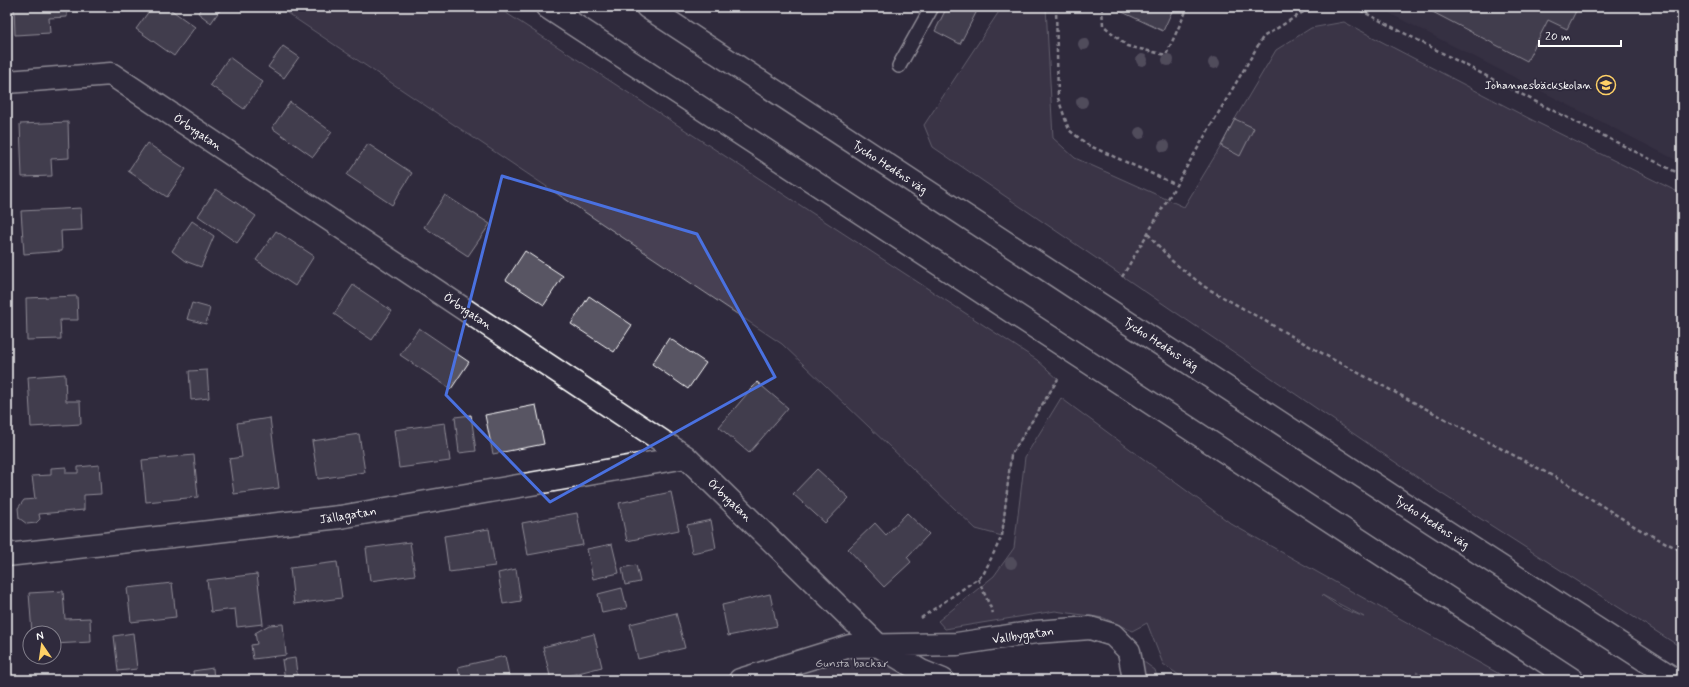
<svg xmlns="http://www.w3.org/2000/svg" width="1689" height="687" font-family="Mynerve,sans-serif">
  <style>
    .built { fill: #3c3749 }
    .green { fill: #464152; stroke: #a2a0a8; fill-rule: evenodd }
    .building { fill: #595564; stroke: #fff }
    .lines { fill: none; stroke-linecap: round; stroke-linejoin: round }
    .service-casing { stroke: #fff; stroke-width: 16 }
    .minor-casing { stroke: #fff; stroke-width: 25 }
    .secondary-casing { stroke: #fff; stroke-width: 25 }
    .path { stroke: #fff; stroke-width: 2.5; stroke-dasharray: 4 3; stroke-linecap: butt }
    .service { stroke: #2f2a3d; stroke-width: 13 }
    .minor { stroke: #2f2a3d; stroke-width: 22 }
    .secondary { stroke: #2f2a3d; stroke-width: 22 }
    .tree { fill: #797582 }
    .marked { fill: none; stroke: #4a71e0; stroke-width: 3; stroke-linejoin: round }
    .labels { text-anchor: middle; stroke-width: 3.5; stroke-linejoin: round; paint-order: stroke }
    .poi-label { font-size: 12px; fill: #fff; stroke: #2f2a3d; text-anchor: end }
    .street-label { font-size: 12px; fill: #fff; stroke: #2f2a3d }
    .park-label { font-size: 12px; fill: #b5b3ba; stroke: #2f2a3d }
  </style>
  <rect width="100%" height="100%" fill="#2f2a3d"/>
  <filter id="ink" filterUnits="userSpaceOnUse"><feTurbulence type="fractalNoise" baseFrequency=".025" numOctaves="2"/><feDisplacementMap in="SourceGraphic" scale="8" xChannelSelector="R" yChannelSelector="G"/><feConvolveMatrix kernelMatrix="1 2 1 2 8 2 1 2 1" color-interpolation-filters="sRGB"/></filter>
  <g filter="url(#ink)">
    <!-- built -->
    <path class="built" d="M1377,7H1682V163Z"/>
    <!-- green -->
    <path class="green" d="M278,7H497L1037,360L1058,379L1011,455L1002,536L976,529L782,344Z
      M1002,7H1046L1053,138L1075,158L1184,207L1221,146L1235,119L1276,50L1311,28L1344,22L1534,121L1682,194V648L1442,494L933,147L924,125Z
      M1061,398L1233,525L1510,680H1433L1416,672L1420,680H1186L1163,664L1147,623L1132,631L1104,618L1055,611L945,629L938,621L994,576L1014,548L1025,457ZM1322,595L1364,617L1339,607Z
      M850,646L943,680H740Z
      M1129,651L1155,670L1158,680H1134Z"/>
    <!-- building -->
    <path class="building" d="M14,7H67V17L49,18L50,33L15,35Z
      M152,7H167L195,27L174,56L136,29Z
      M202,7H222L211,23L198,13Z
      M947,7H979L960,44L935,31Z
      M1121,7H1174L1163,31L1120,11Z
      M1423,7H1578L1567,29L1548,20L1527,61Z
      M283,46L299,57L284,78L268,67Z
      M229,57L263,82L244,109L210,85Z
      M290,102L332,132L313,157L272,128Z
      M1235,119L1254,128L1240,156L1221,146Z
      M68,122L69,158L51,159L52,176L22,177L20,124Z
      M147,143L186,169L167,197L128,171Z
      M368,144L412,173L392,205L347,175Z
      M216,189L256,216L237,243L198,216Z
      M445,195L490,224L468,256L424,227Z
      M81,208L82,230L61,231L62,251L24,254L21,211Z
      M192,221L214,236L201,267L185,261L172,251Z
      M276,231L314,256L295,286L256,260Z
      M525,251L563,276L544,305L506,280Z
      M353,285L392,311L372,340L334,314Z
      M77,296L78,320H60L61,339L27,340L26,298Z
      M589,296L632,325L614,352L571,324Z
      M192,303L210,308L206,324L187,319Z
      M419,328L469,362L451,389L400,355Z
      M669,338L706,363L688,389L652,364Z
      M207,370L209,398L191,400L189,371Z
      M65,374L66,401H80L81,424L31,427L28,377Z
      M757,382L788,408L749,453L719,427Z
      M536,405L544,444L493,454L485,415Z
      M471,415L476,451L459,453L455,417Z
      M270,418L279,488L234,494L229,459L242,457L237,423Z
      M445,423L450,461L399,468L394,430Z
      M359,434L365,472L318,479L312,441Z
      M194,455L198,497L146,502L142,460Z
      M99,465L101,494L84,495V510L39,514L40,519L36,523L27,524L19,518L18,508L24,500L35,499L32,476L51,475V468L66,467V473H78V467Z
      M817,469L849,498L825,523L793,494Z
      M671,492L679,530L627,541L619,503Z
      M577,513L583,545L528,555L522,523Z
      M907,513L929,534L907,557L911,562L884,587L848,549L875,523L886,535Z
      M711,520L716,548L692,553L687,525Z
      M489,529L495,566L449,572L444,536Z
      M410,542L415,575L370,581L366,548Z
      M612,544L619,573L593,579L587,549Z
      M337,562L342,598L294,604L290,568Z
      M636,565L640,582L625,585L622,568Z
      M516,569L521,601L503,604L498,573Z
      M257,574L263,624L237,627L235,609L211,612L207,580Z
      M172,583L176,617L131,622L127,588Z
      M622,588L627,608L602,613L598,594Z
      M63,591L65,619L90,618L91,642L54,644V633H32L29,593Z
      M770,594L777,626L728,636L722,605Z
      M676,613L685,648L638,659L630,624Z
      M283,624L286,655L253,659L251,645L257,644L255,633L269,625Z
      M133,633L137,669L118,671L114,636Z
      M594,634L602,667L551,680L543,647Z
      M505,656L510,680H461L458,667Z
      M295,658L298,680H285L282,660Z
      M213,668L214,680H194L193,671Z"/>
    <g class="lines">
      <defs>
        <path id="service" d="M899,66L932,7"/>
        <path id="minor" d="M7,82L111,74L686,457L879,646L921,671L943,680
          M7,555L340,517L686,457
          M740,680L850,646L957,644L1036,632L1090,628L1113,635L1129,651L1134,680"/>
        <path id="secondary" d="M547,7L1573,680
          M647,7L1433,523L1676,680"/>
      </defs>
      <!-- service casing -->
      <use href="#service" class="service-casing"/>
      <!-- minor casing -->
      <use href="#minor" class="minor-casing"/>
      <!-- secondary casing -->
      <use href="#secondary" class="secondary-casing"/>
      <!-- path -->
      <path class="path" d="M1056,7L1058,98L1069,130L1088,145L1177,185
        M1102,7L1103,25L1127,46L1166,55L1188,7
        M1354,7L1542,105L1682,175
        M1148,234L1172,261L1205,287L1334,360L1566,483L1637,528L1682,551
        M1122,277L1263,37L1305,11L1329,7
        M978,579L993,613
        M921,618L983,575L1002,536L1011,455L1058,379"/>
      <!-- service -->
      <use href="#service" class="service"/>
      <!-- minor -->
      <use href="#minor" class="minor"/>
      <!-- secondary -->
      <use href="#secondary" class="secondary"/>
    </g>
    <!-- trees -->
    <g class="tree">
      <circle cx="1084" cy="44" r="6"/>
      <circle cx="1142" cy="60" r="6"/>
      <circle cx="1168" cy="60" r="6"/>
      <circle cx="1214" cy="63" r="6"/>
      <circle cx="1082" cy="102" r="6"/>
      <circle cx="1140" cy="133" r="6"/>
      <circle cx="1164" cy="146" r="6"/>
      <circle cx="1011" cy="563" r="6"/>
    </g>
  </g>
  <!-- marked area -->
  <path d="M0 0H1689V687H0ZM502,176L697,234L775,377L550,502L446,395Z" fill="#2f2a3d" fill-opacity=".55" fill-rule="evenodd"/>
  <path class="marked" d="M502,176L697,234L775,377L550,502L446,395Z"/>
  <!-- icons -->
  <defs>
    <symbol id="school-ring" viewBox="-11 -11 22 22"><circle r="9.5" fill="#2f2a3d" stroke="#ffd166" stroke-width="1.5"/><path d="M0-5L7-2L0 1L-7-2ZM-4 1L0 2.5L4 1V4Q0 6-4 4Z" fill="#ffd166"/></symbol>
  </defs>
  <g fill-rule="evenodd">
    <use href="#school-ring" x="1595" y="74" width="22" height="22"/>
  </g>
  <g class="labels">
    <!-- poi labels -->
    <g class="poi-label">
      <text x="1592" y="89">Johannesbäckskolan</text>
    </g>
    <!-- street labels -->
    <g class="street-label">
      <text transform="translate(198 132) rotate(34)" y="4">Örbygatan</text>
      <text transform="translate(890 167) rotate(33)" y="4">Tycho Hedéns väg</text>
      <text transform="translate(468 311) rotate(34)" y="4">Örbygatan</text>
      <text transform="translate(1161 344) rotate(33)" y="4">Tycho Hedéns väg</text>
      <text transform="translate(730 500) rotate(44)" y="4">Örbygatan</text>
      <text transform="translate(348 515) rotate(-9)" y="4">Jällagatan</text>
      <text transform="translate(1432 522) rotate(33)" y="4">Tycho Hedéns väg</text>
      <text transform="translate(1023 635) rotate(-8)" y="4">Vallbygatan</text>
    </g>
    <!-- park labels -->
    <g class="park-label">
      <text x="852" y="667">Gunsta backar</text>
    </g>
  </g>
  <!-- margin -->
  <rect width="1689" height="687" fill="none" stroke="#2f2a3d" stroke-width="24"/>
  <rect x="12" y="12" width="1665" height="663" fill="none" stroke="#fff" stroke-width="1.5" filter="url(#ink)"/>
  <!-- north arrow -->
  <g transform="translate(42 645) rotate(347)"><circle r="19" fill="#2f2a3d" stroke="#827f8b"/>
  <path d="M0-3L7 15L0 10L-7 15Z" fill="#ffd166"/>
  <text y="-6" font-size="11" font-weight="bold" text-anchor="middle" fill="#ffffff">N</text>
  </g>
  <!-- scale -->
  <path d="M1539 40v6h82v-6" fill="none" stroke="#ffffff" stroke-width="2"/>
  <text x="1545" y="40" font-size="12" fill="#ffffff" stroke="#2f2a3d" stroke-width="3" paint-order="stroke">20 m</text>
</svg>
